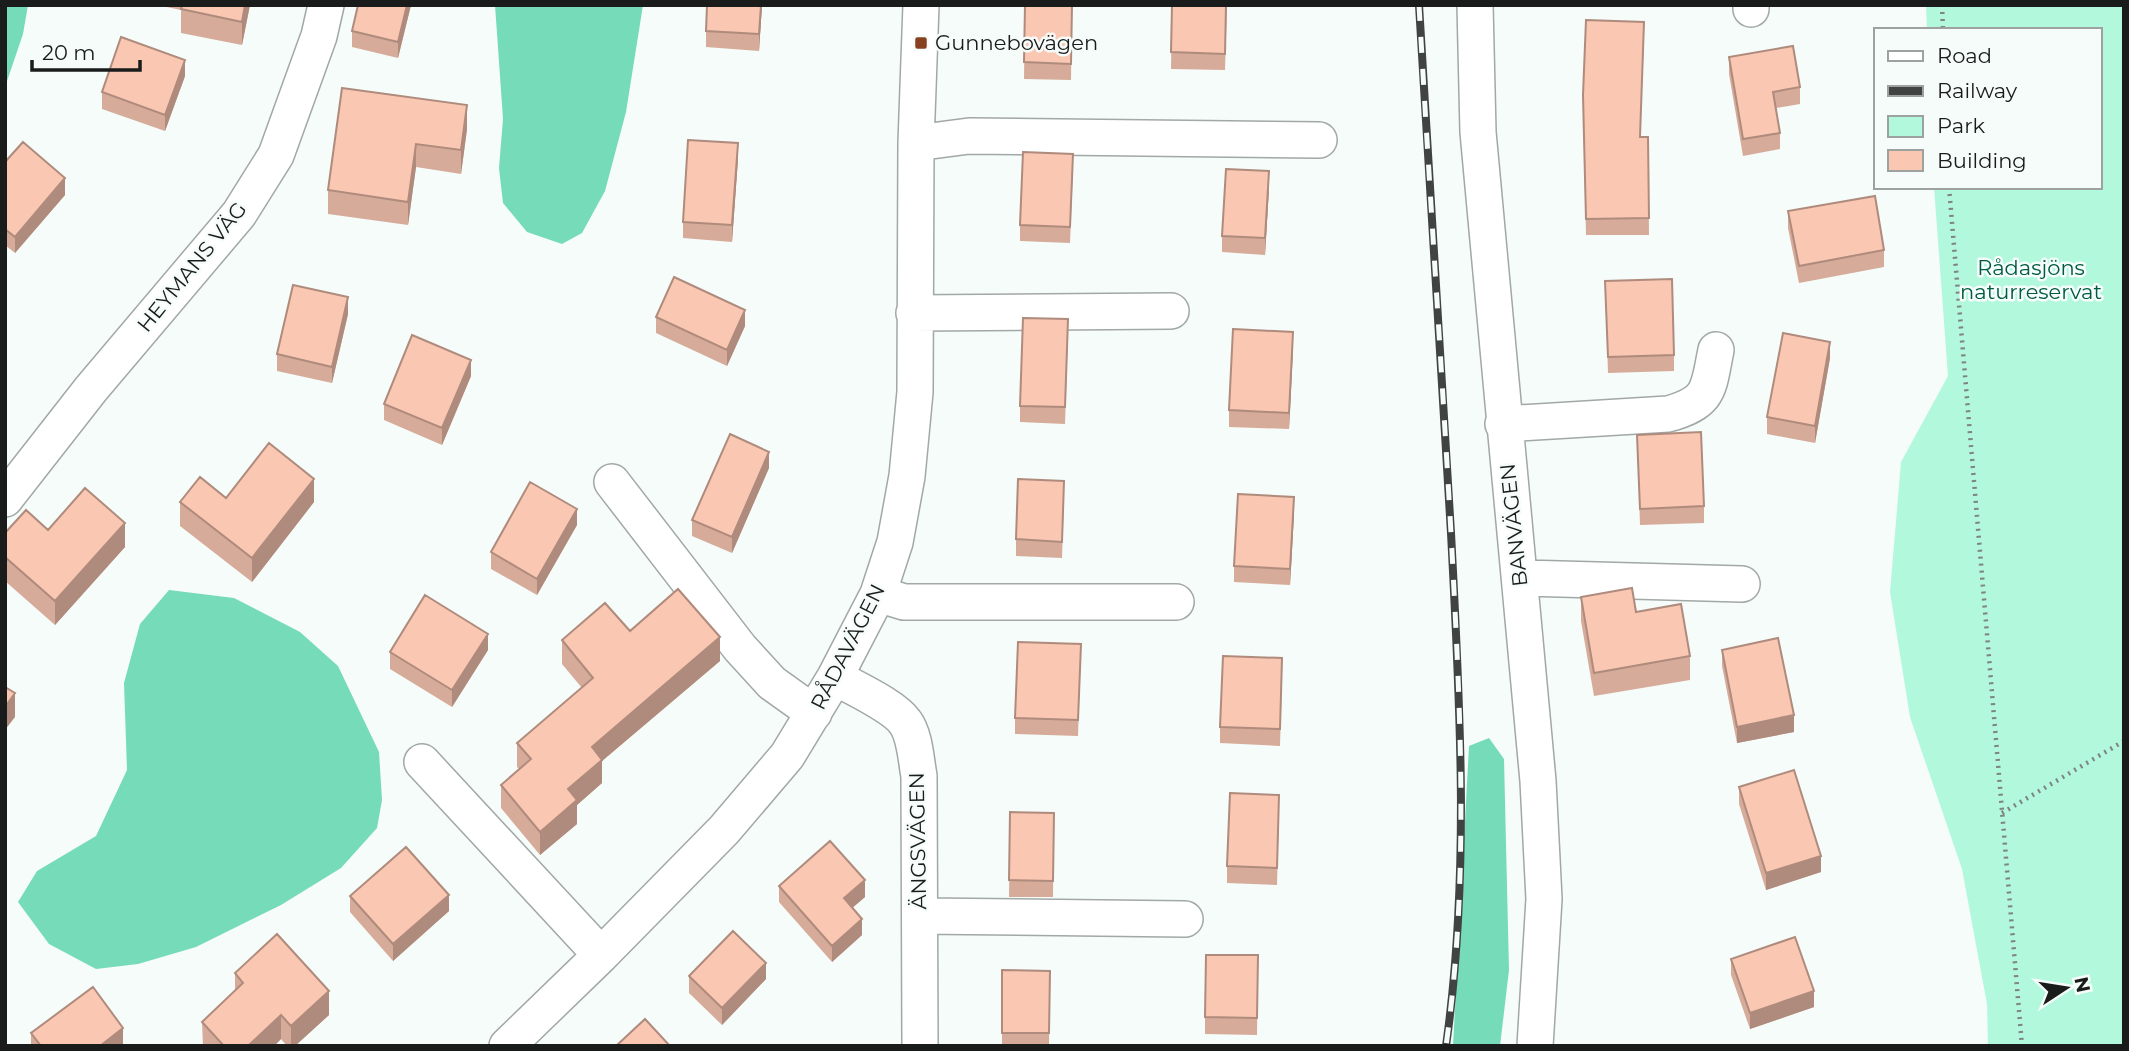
<svg xmlns="http://www.w3.org/2000/svg" width="2129" height="1051" font-family="Montserrat,sans-serif">
  <style>
    .green { fill: #b2f8dd }
    .forest { fill: #76dbb8 }
    .lines { fill: none; stroke-linecap: round; stroke-linejoin: round }
    .minor-casing { stroke: #a1a8a5; stroke-width: 38 }
    .path { stroke: #7f8382; stroke-width: 4.5; stroke-dasharray: 2 5; stroke-linecap: butt }
    .minor { stroke: #fff; stroke-width: 35 }
    .rail-casing { stroke: #404342; stroke-width: 8 }
    .rail { stroke: #f5fcf9; stroke-width: 5; stroke-dasharray: 16; stroke-linecap: butt }
    .wall { fill: #d7ab99 }
    .shaded-wall { fill: #af8b7d }
    .building { fill: #fac7b2; stroke: #af8b7d; stroke-width: 2 }
    .poi-dot { fill: #884020; stroke: #f5fcf9; stroke-width: 2.5 }
    .labels { text-anchor: middle; stroke-width: 5; stroke-linejoin: round; paint-order: stroke }
    .poi-label { font-size: 21px; fill: #191c1b; stroke: #f5fcf9; text-anchor: start }
    .street-label { font-size: 21px; fill: #191c1b; stroke: #f5fcf9 }
    .park-label { font-size: 21px; fill: #005942; stroke: #f5fcf9 }
  </style>
  <rect width="100%" height="100%" fill="#f5fcf9"/>
  <!-- green -->
  <path class="green" d="M1926,5H2124V1046H1988L1987,1004L1962,869L1910,717L1890,592L1901,462L1948,376L1934,187H2099V30H1927Z"/>
  <!-- forest -->
  <path class="forest" d="M5,5H28L23,34L5,87Z
    M495,5H643L626,112L605,191L582,233L562,244L527,232L503,203L499,168L503,119Z
    M169,590L234,598L300,632L338,666L379,752L382,800L377,828L341,868L281,905L196,947L138,964L96,969L49,944L18,902L37,871L96,836L127,770L124,683L140,624Z
    M1489,738L1504,759L1509,970L1500,1046H1453L1469,746Z"/>
  <g class="lines">
    <defs>
      <path id="minor" d="M1475,5L1478,132L1538,781L1544,899L1535,1046
        M1751,5V9
        M916,143L969,136L1319,140
        M914,313L1171,311
        M1503,424L1668,414C1711,402 1708,389 1716,350
        M612,482L740,648L772,683L814,713
        M5,499L91,389L239,214L276,155L319,36L326,5
        M1520,578L1742,584
        M878,594L904,602H1176
        M835,677C853,688 893,705 905,722C915,735 916,760 919,776L920,1046
        M422,762L601,955
        M920,916L1185,919
        M507,1046L601,955L724,830L787,756L835,677L878,594L895,542L907,476L915,392L916,143L921,5"/>
    </defs>
    <!-- minor casing -->
    <use href="#minor" class="minor-casing"/>
    <!-- path -->
    <path class="path" d="M1942,5L1943,30
      M1949,187L2022,1046
      M2002,813L2124,741"/>
    <!-- minor -->
    <use href="#minor" class="minor"/>
    <defs>
      <path id="rail" d="M1419,5C1429,181 1441,357 1451,533C1460,704 1470,876 1446,1046"/>
    </defs>
    <!-- rail casing -->
    <use href="#rail" class="rail-casing"/>
    <!-- rail -->
    <use href="#rail" class="rail"/>
  </g>
  <!-- wall -->
  <path class="wall" d="M157,5H250L242,45L181,33V10Z
    M358,5H411L398,58L352,47V31Z
    M762,5L759,51L706,47V31Z
    M1025,5H1072L1071,80L1024,79Z
    M1172,5H1227L1225,70L1171,69Z
    M1644,39L1640,137H1648L1649,235H1586L1583,111Z
    M1729,57L1800,87V104L1776,108L1780,133V149L1743,156L1729,74Z
    M185,76L165,131L102,109V92Z
    M342,88L467,129L461,174L416,167L408,225L328,214V190Z
    M738,159L732,242L683,238V222Z
    M5,162L65,195L15,253L5,245Z
    M1073,170L1070,243L1020,241V225Z
    M1269,188L1265,255L1222,252V236Z
    M1788,211L1884,250V267L1799,283L1788,228Z
    M1605,281L1674,355V371L1608,373Z
    M348,314L332,383L277,371V354Z
    M656,317L745,326L727,366L656,333Z
    M1068,336L1065,424L1020,422V406Z
    M1293,349L1289,429L1229,427V410Z
    M1830,358L1815,443L1767,434V417Z
    M471,376L442,445L384,420V404Z
    M1637,435L1704,506V523L1640,525Z
    M769,468L732,553L692,536V520Z
    M226,498L314,502L252,582L180,526V502Z
    M1064,498L1062,558L1016,556V539Z
    M1294,513L1290,585L1234,582V566Z
    M577,525L537,595L491,569V552Z
    M48,530L125,547L55,625L5,581V533Z
    M1581,597L1636,612L1690,656V680L1594,696L1581,621Z
    M630,631L720,661L602,761V783L577,805V824L540,855L501,808V785L519,769L517,767V743L582,688L562,664V640Z
    M1081,644L1078,736L1015,734V718Z
    M488,650L452,707L390,669V652Z
    M1722,650L1794,732L1737,743L1722,666Z
    M1282,674L1280,746L1220,743V727Z
    M1739,787L1821,872L1766,890L1739,804Z
    M1010,812L1054,813L1053,897H1009Z
    M1279,812L1277,885L1227,883V866Z
    M779,886L865,897L852,908L862,935L832,962L779,902Z
    M350,896L449,911L393,961L350,912Z
    M1258,955L1257,1035L1205,1034V1017Z
    M1731,959L1814,1007L1750,1029L1731,975Z
    M1002,970L1050,971L1049,1046H1002Z
    M235,973L329,1015L295,1046H287L281,1039L274,1046H203L202,1022L235,991Z
    M689,976L766,979L722,1025L689,993Z
    M31,1033L123,1045L122,1046H31Z"/>
  <!-- shaded-wall -->
  <path class="shaded-wall" d="M245,5H250L242,45V22Z
    M407,5H411L398,58V42Z
    M761,5H762L759,51V34Z
    M185,60V76L165,131V115Z
    M467,105V129L461,174V150Z
    M738,143V159L732,242V225Z
    M416,144V167L408,225V202Z
    M1269,171V188L1265,255V238Z
    M65,178V195L15,253V237Z
    M348,297V314L332,383V367Z
    M745,310V326L727,366V350Z
    M1293,332V349L1289,429V413Z
    M1830,342V358L1815,443V426Z
    M471,360V376L442,445V428Z
    M769,452V468L732,553V537Z
    M314,479V502L252,582V558Z
    M1294,497V513L1290,585V569Z
    M577,509V525L537,595V579Z
    M125,523V547L55,625V601Z
    M488,634V650L452,707V690Z
    M720,637V661L602,761V783L577,805V824L540,855V832L568,789L592,747Z
    M15,693V717L5,730V707Z
    M1794,715V732L1737,743V727Z
    M1821,856V872L1766,890V873Z
    M865,880V897L844,915V898Z
    M449,895V911L393,961V944Z
    M862,919V935L832,962V946Z
    M766,963V979L722,1025V1008Z
    M329,991V1015L295,1046H291V1026Z
    M1814,991V1007L1750,1029V1013Z
    M281,1015V1039L274,1046H248Z
    M123,1028V1045L122,1046H100Z"/>
  <!-- building -->
  <path class="building" d="M182,5H245L242,22L181,9Z
    M358,5H407L398,42L352,31Z
    M707,5H761L759,34L706,31Z
    M1025,5H1072L1071,64L1024,62Z
    M1172,5H1226L1225,54L1171,52Z
    M1586,20L1644,22L1640,137H1648L1649,218L1586,219L1583,95Z
    M121,37L185,60L165,115L102,92Z
    M1793,46L1800,87L1773,92L1780,133L1743,139L1729,57Z
    M342,88L467,105L461,150L416,144L408,202L328,190Z
    M688,140L738,143L732,225L683,222Z
    M23,142L65,178L15,237L5,229V162Z
    M1023,152L1073,154L1070,227L1020,225Z
    M1226,169L1269,171L1265,238L1222,236Z
    M1875,196L1884,250L1799,266L1788,211Z
    M674,277L745,310L727,350L656,317Z
    M1672,279L1674,355L1608,357L1605,281Z
    M293,285L348,297L332,367L277,354Z
    M1023,318L1068,319L1065,407L1020,406Z
    M1233,329L1293,332L1289,413L1229,410Z
    M1783,333L1830,342L1815,426L1767,417Z
    M412,335L471,360L442,428L384,404Z
    M1701,432L1704,506L1640,509L1637,435Z
    M730,434L769,452L732,537L692,520Z
    M269,443L314,479L252,558L180,502L200,477L226,498Z
    M1018,479L1064,481L1062,542L1016,539Z
    M530,482L577,509L537,579L491,552Z
    M85,488L125,523L55,601L5,557V533L26,510L48,530Z
    M1238,494L1294,497L1290,569L1234,566Z
    M1632,588L1636,612L1681,604L1690,656L1594,673L1581,597Z
    M678,589L720,637L592,747L602,760L568,789L577,800L540,832L501,785L531,759L517,743L593,678L562,640L605,603L630,631Z
    M425,595L488,634L452,690L390,652Z
    M1778,638L1794,715L1737,727L1722,650Z
    M1018,642L1081,644L1078,720L1015,718Z
    M1223,656L1282,658L1280,729L1220,727Z
    M5,687L15,693L5,707Z
    M1794,770L1821,856L1766,873L1739,787Z
    M1230,793L1279,795L1277,868L1227,866Z
    M1010,812L1054,813L1053,881L1009,880Z
    M830,841L865,880L844,898L862,919L832,946L779,886Z
    M406,847L449,895L393,944L350,896Z
    M733,931L766,963L722,1008L689,976Z
    M277,934L329,991L291,1026L281,1015L248,1046H224L202,1022L243,983L235,973Z
    M1795,937L1814,991L1750,1013L1731,959Z
    M1206,955H1258L1257,1018L1205,1017Z
    M1002,970L1050,971L1049,1033H1002Z
    M93,987L123,1028L100,1046H41L31,1033Z
    M645,1019L670,1046H616Z"/>
  <!-- markers -->
  <rect class="poi-dot" x="914" y="36" width="14" height="14" rx="3.5"/>
  <g class="labels">
    <!-- poi labels -->
    <g class="poi-label">
      <text x="935" y="50">Gunnebovägen</text>
    </g>
    <!-- street labels -->
    <g class="street-label">
      <text transform="translate(192 267) rotate(-51)" y="7">HEYMANS VÄG</text>
      <text transform="translate(1514 525) rotate(-96)" y="7">BANVÄGEN</text>
      <text transform="translate(848 647) rotate(-63)" y="7">RÅDAVÄGEN</text>
      <text transform="translate(918 841) rotate(-91)" y="7">ÄNGSVÄGEN</text>
    </g>
    <!-- park labels -->
    <g class="park-label">
      <text x="2031" y="275">Rådasjöns<tspan x="2031" dy="24">naturreservat</tspan></text>
    </g>
  </g>
  <!-- border -->
  <rect width="2129" height="1051" fill="none" stroke="#191c1b" stroke-width="14"/>
  <!-- legend -->
  <rect x="1874" y="28" width="228" height="161" fill="#f5fcf9" stroke="#9da2a0" stroke-width="2"/>
  <rect x="1888" y="51" width="35" height="10" fill="#ffffff" stroke="#9da2a0" stroke-width="2"/>
  <text x="1937" y="63" font-size="21" fill="#191c1b">Road</text>
  <rect x="1888" y="86" width="35" height="10" fill="#404342" stroke="#9da2a0" stroke-width="2"/>
  <text x="1937" y="98" font-size="21" fill="#191c1b">Railway</text>
  <rect x="1888" y="116" width="35" height="21" fill="#b2f8dd" stroke="#9da2a0" stroke-width="2"/>
  <text x="1937" y="133" font-size="21" fill="#191c1b">Park</text>
  <rect x="1888" y="150" width="35" height="21" fill="#fac7b2" stroke="#9da2a0" stroke-width="2"/>
  <text x="1937" y="168" font-size="21" fill="#191c1b">Building</text>
  <!-- north arrow -->
  <g transform="translate(2066 988) rotate(78)" stroke="#f5fcf9" stroke-width="5" paint-order="stroke">
  <path d="M0-5L12 26L0 18L-12 26Z" fill="#191c1b"/>
  <text y="-10" font-size="19" font-weight="bold" text-anchor="middle" fill="#191c1b">N</text>
  </g>
  <!-- scale -->
  <path d="M32 60v10h108v-10" fill="none" stroke="#191c1b" stroke-width="3.5"/>
  <text x="42" y="60" font-size="21" fill="#191c1b" stroke="#f5fcf9" stroke-width="5" paint-order="stroke">20 m</text>
</svg>
